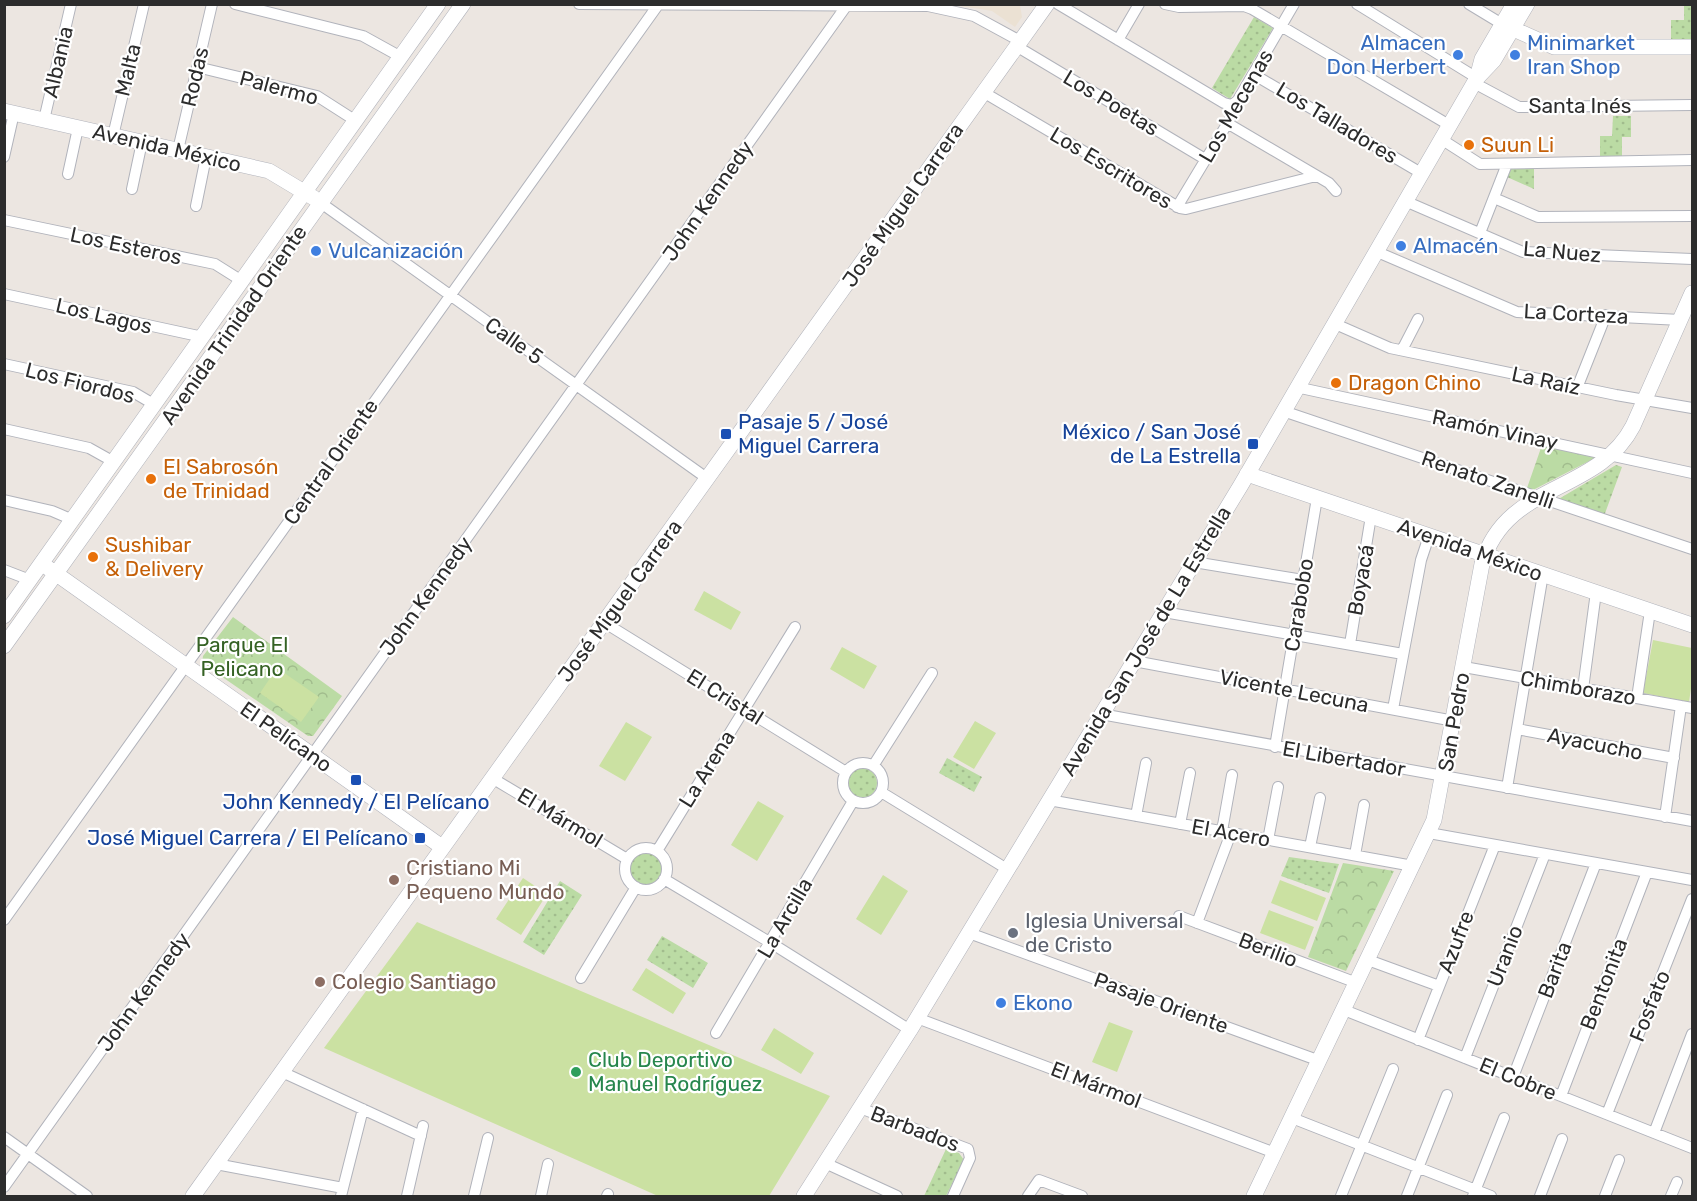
<svg xmlns="http://www.w3.org/2000/svg" width="1697" height="1201" font-family="Rubik,sans-serif">
  <style>
    .education { fill: #ebe1d3 }
    .grass { fill: url(#grass-dots) }
    .park { fill: url(#park-crowns) }
    .pitch { fill: #cbe1a2 }
    .lines { fill: none; stroke-linecap: round; stroke-linejoin: round }
    .street-casing { stroke: #b1b3bb; stroke-width: 12 }
    .secondary-casing { stroke: #b1b3bb; stroke-width: 16 }
    .street { stroke: #fff; stroke-width: 10 }
    .secondary { stroke: #fff; stroke-width: 15 }
    .shop-dot { fill: #3f7fe0; stroke: #fff; stroke-width: 2 }
    .food-dot { fill: #e8710a; stroke: #fff; stroke-width: 2 }
    .transit-dot { fill: #1a4fb4; stroke: #fff; stroke-width: 2 }
    .education-dot { fill: #8d6e63; stroke: #fff; stroke-width: 2 }
    .worship-dot { fill: #6b7280; stroke: #fff; stroke-width: 2 }
    .leisure-dot { fill: #2e9e5b; stroke: #fff; stroke-width: 2 }
    .labels { text-anchor: middle; stroke-width: 4.5; stroke-linejoin: round; paint-order: stroke }
    .shop-label { font-size: 21px; fill: #366cbe; stroke: #fff; text-anchor: start }
    .street-label { font-size: 21px; fill: #2c2c2c; stroke: #fff }
    .food-label { font-size: 21px; fill: #c56008; stroke: #fff; text-anchor: start }
    .transit-label { font-size: 21px; fill: #164399; stroke: #fff; text-anchor: end }
    .park-label { font-size: 21px; fill: #356224; stroke: #fff }
    .education-label { font-size: 21px; fill: #785e54; stroke: #fff; text-anchor: start }
    .worship-label { font-size: 21px; fill: #5b616d; stroke: #fff; text-anchor: start }
    .leisure-label { font-size: 21px; fill: #27864d; stroke: #fff; text-anchor: start }
  </style>
  <defs>
    <pattern id="grass-dots" width="8" height="8" patternUnits="userSpaceOnUse" patternTransform="scale(1.5)"><rect width="8" height="8" fill="#bbdba4"/><path d="M2 2h.1M6 6h.1" fill="none" stroke="#a1bc8d" stroke-width="1.8" stroke-linecap="round"/></pattern>
    <pattern id="park-crowns" width="20" height="18" patternUnits="userSpaceOnUse" patternTransform="scale(1.5)"><rect width="20" height="18" fill="#bbdba4"/><path d="M2 6a3 3 0 1 1 6 0M12 15a3 3 0 1 1 6 0" fill="none" stroke="#a1bc8d"/></pattern>
  </defs>
  <rect width="100%" height="100%" fill="#ece6e1"/>
  <!-- education -->
  <path class="education" d="M955,5H1020L1022,17L1015,27L992,11Z"/>
  <!-- grass -->
  <path class="grass" d="M1684,5H1692V42H1671V20H1684Z
    M1254,17L1273,28L1230,99L1212,88Z
    M1613,116H1631V137H1622V159L1600,158V136H1612Z
    M1511,166L1534,167V189L1507,177Z
    M1616,465L1622,467L1604,516L1557,500Z
    M947,758L982,777L974,792L939,773Z
    M847 783a15 15 0 1 1 30 0a15 15 0 1 1-30 0Z
    M629 869a17 17 0 1 1 34 0a17 17 0 1 1-34 0Z
    M1289,857L1339,864L1329,893L1281,876Z
    M560,881L582,895L544,955L523,942Z
    M662,936L708,963L693,988L647,960Z
    M946,1149L959,1153L964,1160L946,1196H924Z"/>
  <!-- park -->
  <path class="park" d="M1542,445L1599,456L1533,490L1527,488Z
    M233,617L342,696L313,736H308L202,663L203,656Z
    M1343,863L1394,871L1346,971L1308,957Z"/>
  <!-- pitch -->
  <path class="pitch" d="M704,591L741,612L731,630L694,610Z
    M1653,640L1692,648V682L1689,702L1643,693Z
    M842,647L877,666L864,689L830,669Z
    M277,668L319,697L301,722L260,693Z
    M975,721L996,733L974,769L953,757Z
    M626,722L652,737L625,781L599,766Z
    M758,801L784,816L757,861L731,845Z
    M883,875L908,891L881,935L856,919Z
    M523,878L547,894L521,935L496,919Z
    M1280,880L1326,898L1317,921L1271,903Z
    M1269,910L1314,927L1305,950L1260,933Z
    M417,922L830,1096L769,1196H658L324,1048Z
    M646,968L686,993L673,1014L632,990Z
    M1109,1022L1133,1031L1117,1072L1092,1062Z
    M774,1028L814,1053L801,1074L761,1050Z"/>
  <g class="lines">
    <defs>
      <path id="street" d="M235,4L363,36L401,57
        M579,4L928,6L974,16L1020,41
        M1058,4L1224,103L1232,105
        M1165,4L1179,7L1244,6L1252,9L1449,125
        M1357,4L1477,78
        M1469,4L1502,24
        M1118,40L1139,4
        M1016,46L1205,159
        M197,67L317,96L356,121
        M1253,74L1421,173
        M1474,83L1519,107L1692,105
        M983,92L1180,208L1186,209L1316,176
        M44,120L71,4
        M1227,123L1329,183L1336,191
        M113,136L144,4
        M1441,139L1480,164L1692,160
        M178,150L212,4
        M4,157L14,113
        M68,174L78,128
        M132,189L142,142
        M1494,198L1538,217L1692,216
        M1405,201L1523,252L1692,259
        M321,203L708,479
        M196,206L206,157
        M1177,207L1230,119L1232,105L1238,100L1294,4
        M4,220L215,264L242,281
        M1480,233L1507,164
        M1375,251L1517,312L1681,320
        M4,294L203,337
        M1333,323L1390,348L1616,395L1692,408
        M1402,350L1418,319
        M4,364L133,392L155,405
        M1296,387L1692,473
        M1577,388L1606,315
        M1283,411L1692,549
        M4,429L89,448L114,462
        M4,500L52,511L73,520
        M1194,562L1303,580
        M4,570L30,580
        M1164,612L1403,654
        M605,623L846,772
        M1350,644L1371,516
        M1134,661L1454,721
        M1464,667L1692,708
        M1583,689L1596,592
        M1637,698L1650,611
        M1393,709L1421,560L1429,536
        M1101,714L1692,821
        M1517,729L1674,758
        M1275,747L1317,498
        M843 783a20 20 0 1 1 40 0a20 20 0 1 1-40 0Z
        M873,766L932,673
        M492,778L627,859
        M1507,788L1543,574
        M881,792L1007,869
        M1049,800L1413,866
        M1136,816L1146,763
        M1665,817L1681,706
        M1180,824L1190,773
        M1222,831L1232,775
        M1429,833L1692,880
        M1268,840L1278,787
        M1310,847L1320,798
        M625 869a21 21 0 1 1 42 0a21 21 0 1 1-42 0Z
        M657,851L795,627
        M1355,855L1364,805
        M664,879L771,943L910,1030
        M1179,916L1357,983
        M4,920L658,5
        M1197,923L1231,833
        M969,933L1320,1061
        M1368,960L1439,986
        M581,978L636,887
        M1344,1010L1692,1148
        M917,1018L1275,1153
        M716,1033L853,801
        M1418,1040L1495,845
        M1465,1058L1545,854
        M282,1072L421,1136
        M1513,1077L1596,863
        M1561,1096L1647,872
        M860,1108L968,1149L970,1158L953,1196
        M1607,1114L1692,899
        M1292,1118L1491,1196
        M1654,1133L1692,1034
        M4,1137L87,1196
        M825,1163L897,1196
        M216,1164L343,1188
        M4,1187L847,5
        M341,1196L363,1109
        M407,1196L423,1126
        M474,1196L488,1138
        M541,1196L548,1164
        M607,1196L608,1194
        M1028,1196L1039,1180L1082,1196
        M1341,1196L1393,1069
        M1407,1196L1447,1095
        M1473,1196L1504,1118
        M1540,1196L1562,1139
        M1605,1196L1619,1160
        M1671,1196L1677,1182"/>
      <path id="secondary" d="M1502,24L1554,47H1692
        M1477,78L1482,59L1514,4
        M4,111L269,171L314,198
        M1247,474L1692,625
        M48,568L442,847
        M4,616L438,4
        M4,646L463,4
        M193,1196L1047,4
        M804,1196L910,1030L1241,485L1477,78L1494,60L1527,4
        M1254,1196L1434,820L1482,564C1506,481 1597,495 1633,426L1692,293"/>
    </defs>
    <!-- street casing -->
    <use href="#street" class="street-casing"/>
    <!-- secondary casing -->
    <use href="#secondary" class="secondary-casing"/>
    <!-- street -->
    <use href="#street" class="street"/>
    <!-- secondary -->
    <use href="#secondary" class="secondary"/>
  </g>
  <!-- markers -->
  <g class="shop-dot">
    <circle cx="1458" cy="55" r="6"/>
    <circle cx="1515" cy="55" r="6"/>
    <circle cx="1401" cy="246" r="6"/>
    <circle cx="316" cy="251" r="6"/>
    <circle cx="1001" cy="1003" r="6"/>
  </g>
  <g class="food-dot">
    <circle cx="1469" cy="145" r="6"/>
    <circle cx="1336" cy="383" r="6"/>
    <circle cx="151" cy="479" r="6"/>
    <circle cx="93" cy="557" r="6"/>
  </g>
  <g class="transit-dot">
    <rect x="720" y="428" width="12" height="12" rx="3"/>
    <rect x="1247" y="438" width="12" height="12" rx="3"/>
    <rect x="350" y="774" width="12" height="12" rx="3"/>
    <rect x="414" y="832" width="12" height="12" rx="3"/>
  </g>
  <g class="education-dot">
    <circle cx="394" cy="880" r="6"/>
    <circle cx="320" cy="982" r="6"/>
  </g>
  <circle class="worship-dot" cx="1013" cy="933" r="6"/>
  <circle class="leisure-dot" cx="576" cy="1072" r="6"/>
  <g class="labels">
    <!-- shop labels -->
    <g class="shop-label">
      <text x="1446" y="50" text-anchor="end">Almacen<tspan x="1446" dy="24">Don Herbert</tspan></text>
      <text x="1527" y="50">Minimarket<tspan x="1527" dy="24">Iran Shop</tspan></text>
      <text x="1413" y="253">Almacén</text>
      <text x="328" y="258">Vulcanización</text>
      <text x="1013" y="1010">Ekono</text>
    </g>
    <!-- street labels -->
    <g class="street-label">
      <text transform="translate(58 62) rotate(-77)" y="7">Albania</text>
      <text transform="translate(128 70) rotate(-77)" y="7">Malta</text>
      <text transform="translate(195 77) rotate(-77)" y="7">Rodas</text>
      <text transform="translate(279 88) rotate(15)" y="7">Palermo</text>
      <text transform="translate(1111 103) rotate(31)" y="7">Los Poetas</text>
      <text transform="translate(1236 106) rotate(-60)" y="7">Los Mecenas</text>
      <text x="1580" y="113">Santa Inés</text>
      <text transform="translate(1337 123) rotate(31)" y="7">Los Talladores</text>
      <text transform="translate(167 148) rotate(13)" y="7">Avenida México</text>
      <text transform="translate(1111 168) rotate(31)" y="7">Los Escritores</text>
      <text transform="translate(708 201) rotate(-55)" y="7">John Kennedy</text>
      <text transform="translate(903 205) rotate(-55)" y="7">José Miguel Carrera</text>
      <text transform="translate(126 246) rotate(12)" y="7">Los Esteros</text>
      <text transform="translate(1562 252) rotate(5)" y="7">La Nuez</text>
      <text transform="translate(1576 314) rotate(3)" y="7">La Corteza</text>
      <text transform="translate(104 316) rotate(13)" y="7">Los Lagos</text>
      <text transform="translate(234 325) rotate(-55)" y="7">Avenida Trinidad Oriente</text>
      <text transform="translate(514 341) rotate(35)" y="7">Calle 5</text>
      <text transform="translate(1546 381) rotate(12)" y="7">La Raíz</text>
      <text transform="translate(80 383) rotate(14)" y="7">Los Fiordos</text>
      <text transform="translate(1495 430) rotate(12)" y="7">Ramón Vinay</text>
      <text transform="translate(331 462) rotate(-55)" y="7">Central Oriente</text>
      <text transform="translate(1488 480) rotate(19)" y="7">Renato Zanelli</text>
      <text transform="translate(1470 550) rotate(19)" y="7">Avenida México</text>
      <text transform="translate(1361 580) rotate(-80)" y="7">Boyacá</text>
      <text transform="translate(426 596) rotate(-54)" y="7">John Kennedy</text>
      <text transform="translate(620 601) rotate(-54)" y="7">José Miguel Carrera</text>
      <text transform="translate(1299 605) rotate(-81)" y="7">Carabobo</text>
      <text transform="translate(1146 641) rotate(-59)" y="7">Avenida San José de La Estrella</text>
      <text transform="translate(1578 688) rotate(10)" y="7">Chimborazo</text>
      <text transform="translate(1294 691) rotate(11)" y="7">Vicente Lecuna</text>
      <text transform="translate(725 697) rotate(32)" y="7">El Cristal</text>
      <text transform="translate(1454 722) rotate(-80)" y="7">San Pedro</text>
      <text transform="translate(286 737) rotate(35)" y="7">El Pelícano</text>
      <text transform="translate(1595 744) rotate(11)" y="7">Ayacucho</text>
      <text transform="translate(1344 759) rotate(10)" y="7">El Libertador</text>
      <text transform="translate(707 769) rotate(-58)" y="7">La Arena</text>
      <text transform="translate(560 818) rotate(31)" y="7">El Mármol</text>
      <text transform="translate(1231 833) rotate(10)" y="7">El Acero</text>
      <text transform="translate(785 918) rotate(-60)" y="7">La Arcilla</text>
      <text transform="translate(1456 942) rotate(-69)" y="7">Azufre</text>
      <text transform="translate(1268 950) rotate(21)" y="7">Berilio</text>
      <text transform="translate(1505 956) rotate(-69)" y="7">Uranio</text>
      <text transform="translate(1555 970) rotate(-69)" y="7">Barita</text>
      <text transform="translate(1604 984) rotate(-69)" y="7">Bentonita</text>
      <text transform="translate(144 992) rotate(-54)" y="7">John Kennedy</text>
      <text transform="translate(1161 1003) rotate(20)" y="7">Pasaje Oriente</text>
      <text transform="translate(1650 1006) rotate(-68)" y="7">Fosfato</text>
      <text transform="translate(1518 1079) rotate(22)" y="7">El Cobre</text>
      <text transform="translate(1096 1085) rotate(21)" y="7">El Mármol</text>
      <text transform="translate(915 1129) rotate(21)" y="7">Barbados</text>
    </g>
    <!-- food labels -->
    <g class="food-label">
      <text x="1481" y="152">Suun Li</text>
      <text x="1348" y="390">Dragon Chino</text>
      <text x="163" y="474">El Sabrosón<tspan x="163" dy="24">de Trinidad</tspan></text>
      <text x="105" y="552">Sushibar<tspan x="105" dy="24">&amp; Delivery</tspan></text>
    </g>
    <!-- transit labels -->
    <g class="transit-label">
      <text x="738" y="429" text-anchor="start">Pasaje 5 / José<tspan x="738" dy="24">Miguel Carrera</tspan></text>
      <text x="1241" y="439">México / San José<tspan x="1241" dy="24">de La Estrella</tspan></text>
      <text x="356" y="809" text-anchor="middle">John Kennedy / El Pelícano</text>
      <text x="408" y="845">José Miguel Carrera / El Pelícano</text>
    </g>
    <!-- park labels -->
    <g class="park-label">
      <text x="242" y="652">Parque El<tspan x="242" dy="24">Pelicano</tspan></text>
    </g>
    <!-- education labels -->
    <g class="education-label">
      <text x="406" y="875">Cristiano Mi<tspan x="406" dy="24">Pequeno Mundo</tspan></text>
      <text x="332" y="989">Colegio Santiago</text>
    </g>
    <!-- worship labels -->
    <g class="worship-label">
      <text x="1025" y="928">Iglesia Universal<tspan x="1025" dy="24">de Cristo</tspan></text>
    </g>
    <!-- leisure labels -->
    <g class="leisure-label">
      <text x="588" y="1067">Club Deportivo<tspan x="588" dy="24">Manuel Rodríguez</tspan></text>
    </g>
  </g>
  <!-- border -->
  <rect width="1697" height="1201" fill="none" stroke="#2c2c2c" stroke-width="12"/>
</svg>
